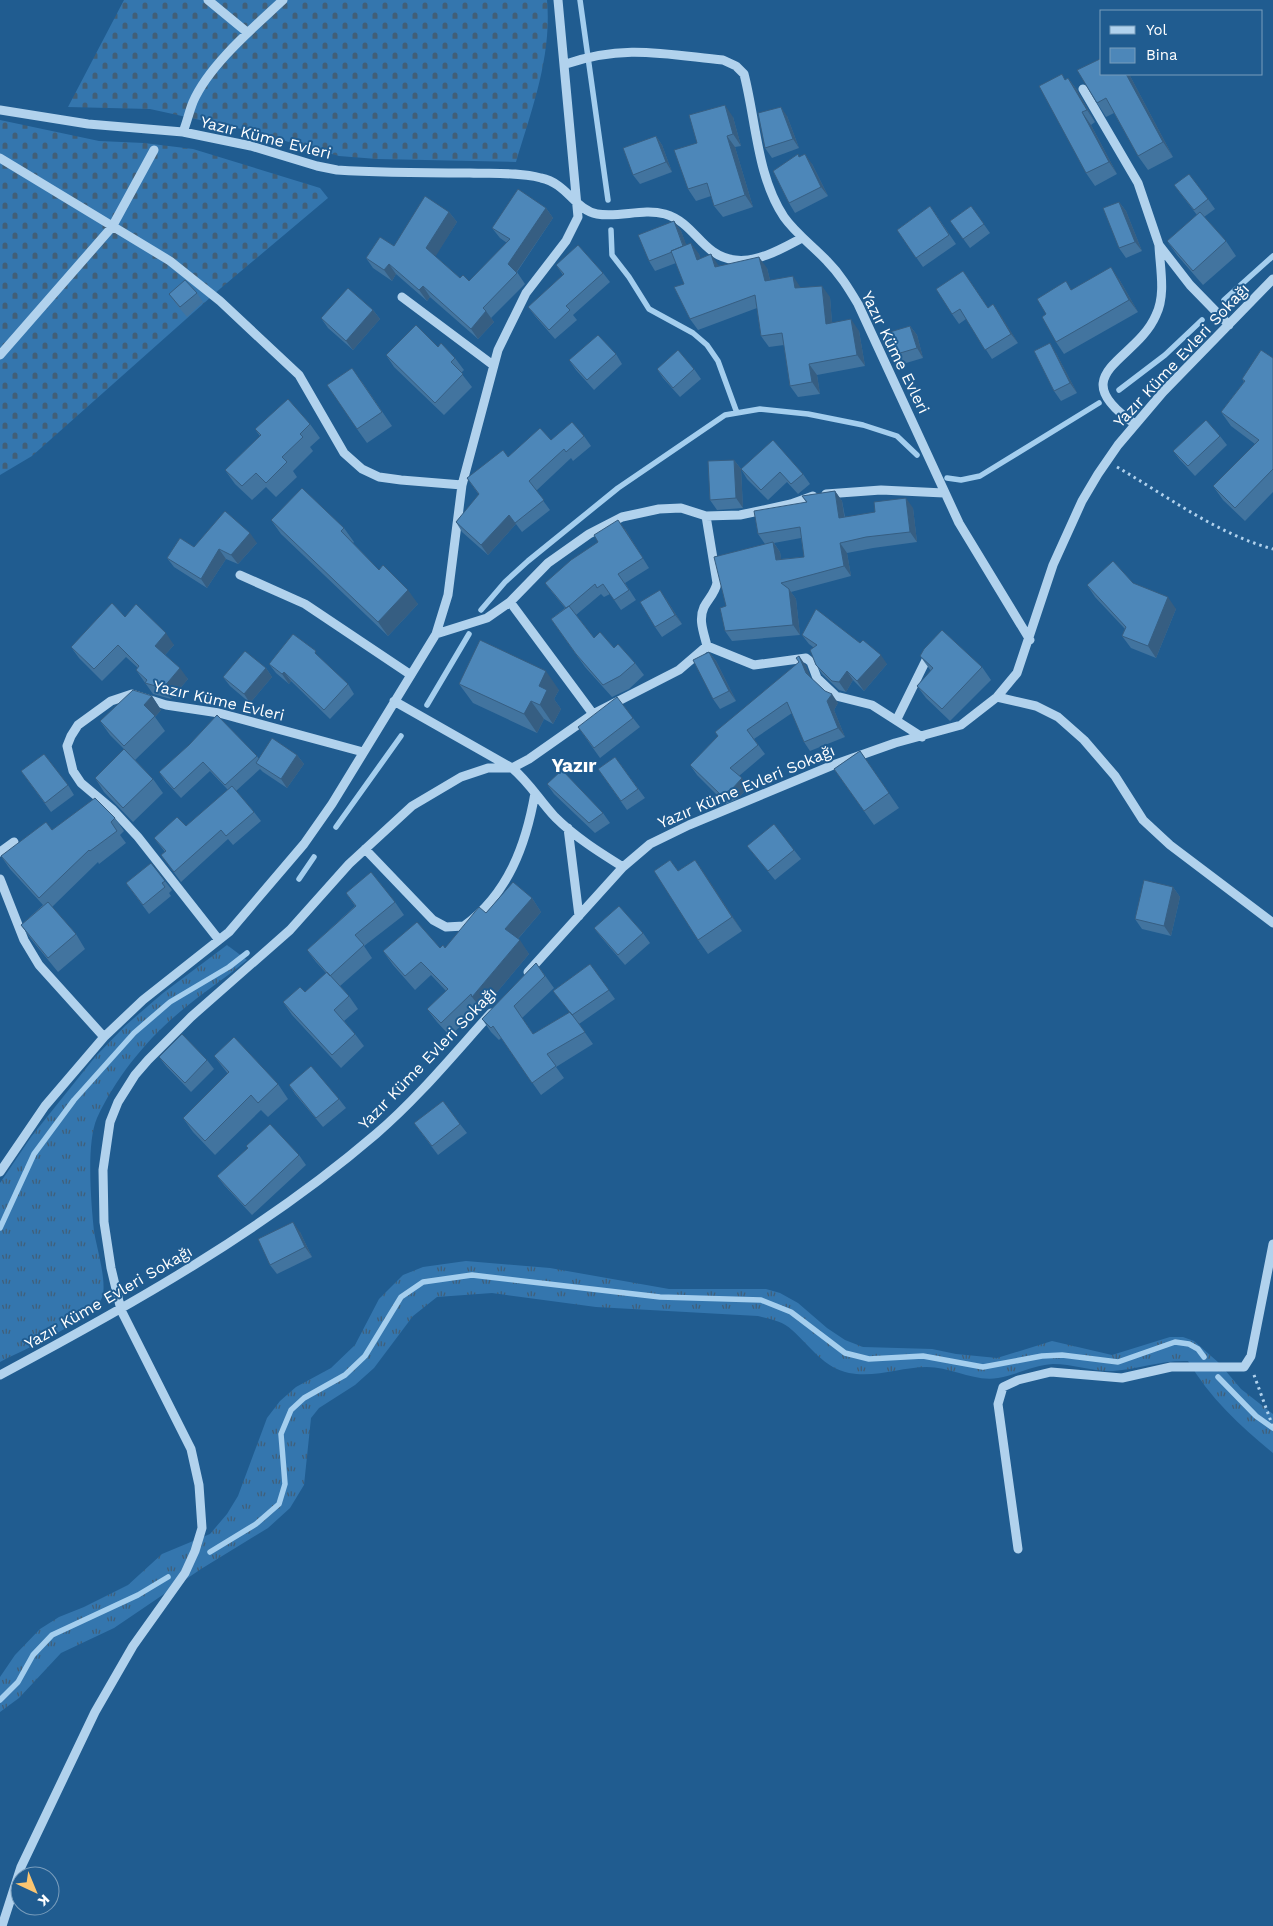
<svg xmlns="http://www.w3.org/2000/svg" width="1273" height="1926" font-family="'Work Sans',sans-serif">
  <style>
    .grass { fill: url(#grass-tufts) }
    .cemetery { fill: url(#cemetery-stones) }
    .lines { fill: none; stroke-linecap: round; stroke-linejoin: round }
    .stream { stroke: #a4ceee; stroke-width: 5.5 }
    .path { stroke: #b1d2ed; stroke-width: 3; stroke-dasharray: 2.5 4; stroke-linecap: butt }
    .minor { stroke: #b1d2ed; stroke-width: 9 }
    .wall { fill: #42749f; fill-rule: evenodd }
    .shaded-wall { fill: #365e82 }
    .building { fill: #4d87b9; stroke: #365e82 }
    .labels { text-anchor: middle; stroke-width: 4; stroke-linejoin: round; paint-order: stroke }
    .street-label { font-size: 16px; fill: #fff; stroke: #205c90 }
    .quarter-label { font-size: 19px; font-weight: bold; fill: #fff; stroke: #205c90 }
  </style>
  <defs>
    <pattern id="grass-tufts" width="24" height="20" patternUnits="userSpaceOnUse" patternTransform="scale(1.25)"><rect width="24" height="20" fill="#3476ae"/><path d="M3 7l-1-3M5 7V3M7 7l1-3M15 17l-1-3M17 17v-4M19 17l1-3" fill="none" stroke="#415f78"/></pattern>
    <pattern id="cemetery-stones" width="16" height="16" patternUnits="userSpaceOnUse" patternTransform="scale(1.25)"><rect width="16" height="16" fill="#3476ae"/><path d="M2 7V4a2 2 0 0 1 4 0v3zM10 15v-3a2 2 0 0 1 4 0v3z" fill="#415f78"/></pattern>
  </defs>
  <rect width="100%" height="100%" fill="#205c90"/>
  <!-- grass -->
  <path class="grass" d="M227,945L247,960C226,978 202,993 181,1011C147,1039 116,1077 97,1118C86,1143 91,1203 94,1231C96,1246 110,1290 100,1301C80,1326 29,1347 0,1362V1183L31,1137L95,1057L126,1025L163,993Z
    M466,1261L550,1268L669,1289H766L780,1293L798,1303L827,1328L845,1340L863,1347L932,1349L956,1354L997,1358L1052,1341L1112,1355L1170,1337H1183L1194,1341L1219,1363L1241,1389L1273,1414V1453C1240,1426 1210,1398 1188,1361C1162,1360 1139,1369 1113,1371C1094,1372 1073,1364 1053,1364C1033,1365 1017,1375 998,1378C974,1382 951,1367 927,1367C901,1367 876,1378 849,1373C824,1368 810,1346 792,1330C783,1321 770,1319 758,1316L596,1307L492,1293L437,1297L413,1316L374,1368L355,1385L319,1408L311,1418L304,1485L290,1508L268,1528L201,1569L114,1628L61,1653L19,1698L0,1712V1677L15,1655L40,1629L59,1617L84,1607L128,1585L162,1554L210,1534L227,1514L238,1496L267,1418L280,1401L296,1387L331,1368L355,1345L379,1299L403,1275L423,1267Z"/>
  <!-- cemetery -->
  <path class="cemetery" d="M124,0H547C552,56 532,109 516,162L377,159L339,156L246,130L150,109L68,107Z
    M0,120L99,141L144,143L193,149L320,188L328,198L221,288L32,456L0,475Z"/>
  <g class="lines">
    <!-- stream -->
    <path class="stream" d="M580,0L608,200
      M611,230L612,255L629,277L649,309L693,333L707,345L718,361L737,413
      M1224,300L1273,256
      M1119,390L1165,355L1202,320
      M947,478L961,480L980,476L1099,403
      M481,610L505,582L528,561L618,488L725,415L760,409L808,414L863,425L897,436L917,455
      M427,705L469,634
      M336,827L401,736
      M299,879L314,857
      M0,1228L34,1154L74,1100L134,1033L170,1002L229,967L247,953
      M1218,1377L1256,1416L1273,1428
      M210,1552L256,1524L279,1504L285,1484L281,1434L291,1410L304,1398L345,1375L365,1356L401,1297L423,1282L472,1275L660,1297L761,1300L791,1312L845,1353L869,1359L923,1356L983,1367L1042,1356L1062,1355L1118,1362L1175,1342L1189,1344L1198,1349L1204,1357
      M0,1700L18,1682L33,1655L52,1635L138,1595L168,1577"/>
    <!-- path -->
    <path class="path" d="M1117,467C1167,496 1217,534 1273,549
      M1254,1375L1273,1427"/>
    <!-- minor -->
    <path class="minor" d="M208,0L248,33
      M566,64C623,44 664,54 723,60L736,66L744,74C756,120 757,177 784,217C796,234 813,246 827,261C840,274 849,289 858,304L959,523L1030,640
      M1083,89L1138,183L1159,245L1190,285L1229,325
      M0,110L88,124L183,132L251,146L317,166L337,170C381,173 426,173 470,173C493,174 518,172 541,178C567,183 575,210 597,214C620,218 642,208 665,214C696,223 701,256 735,260C758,263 783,248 802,238
      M183,132C187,122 189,112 193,102C209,65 253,28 283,0
      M0,158L170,261L220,301L299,375L344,453L362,469L379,477L401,480L462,485
      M402,297L493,365
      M0,355L112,227L154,150
      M1135,424C1061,373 1136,362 1156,315C1166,295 1160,268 1159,246
      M826,494L881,490L944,493
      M706,516L717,583C715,593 709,598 704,607C698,620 704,633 707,646
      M240,575L305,604L411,675
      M510,602L593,714
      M436,634L487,618L510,602L548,563L589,534L622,517L659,509L681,508L706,516L740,515L791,504L813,496
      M997,697L1036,706L1058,717L1084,740L1115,776L1143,820L1170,845L1273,923
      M394,701L512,768C529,782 540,801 555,817C575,837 599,852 623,867
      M897,719L930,652
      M568,828L579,916
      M365,849L433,920L446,927L464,926C508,894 526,845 535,793
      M0,852L14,842
      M0,879L24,940L39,965L104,1037
      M219,940L138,837L113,810L81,783L73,771L67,746L71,736L78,725L111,701L132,694L166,705L219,713L363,752
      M528,972L623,867L650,844L689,825L833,765L895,743L961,725L997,697L1017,673L1053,565L1082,501L1098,474L1118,445L1163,392L1273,279
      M0,1172L45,1106L104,1037L143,1000L229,932L304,844L332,804L436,634L448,595L462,485L498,350L526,293L566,241L578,217L558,0
      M0,1375C131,1305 263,1231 376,1134C418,1098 454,1054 491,1013
      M1018,1549L998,1404L1003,1387L1018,1380L1051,1372L1122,1378L1171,1367H1244L1251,1356L1273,1244
      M2,1926L21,1867L95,1712L133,1646L185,1573L195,1551L202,1528L199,1485L191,1449L121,1310L111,1268L104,1222L103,1170L110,1122L118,1102L135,1075L148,1060L191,1017L290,930L349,864L412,806L461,777L488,768H512L529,759L593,714L679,670L707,646L754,665L806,658L811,662L817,678L836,696L872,705L922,737"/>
  </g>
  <!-- wall -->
  <path class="wall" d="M1102,74H1129L1173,157L1148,170L1138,156L1114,113L1106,117L1097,103Z
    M1068,78L1077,90L1095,122L1091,125L1117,174L1095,186L1086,173L1066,79Z
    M787,116L799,148L772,158L765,148Z
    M733,117L741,146L735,147L753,207L723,217L714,206L711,196L696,201L688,189Z
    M656,136L662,145L672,172L640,184L633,175Z
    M800,157L812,164L828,196L795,213L789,203Z
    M1174,185L1208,199L1215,209L1204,217L1226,241L1236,256L1203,285L1177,255L1167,241L1197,215Z
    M1119,202L1126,211L1142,251L1126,258L1119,248Z
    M930,206L956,244L923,267L897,230Z
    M971,206L990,233L970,248L950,221Z
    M546,208L553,218L517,272L525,284L491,318L494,322L478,339L430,297L427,301L396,274L392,281L373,268L366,258L394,246L449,212L457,222L435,256L460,278L469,281L507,243L500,238L492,228Z
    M674,221L681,231L686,245L699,254L700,258L719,266L767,268L770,280L801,288L830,297L832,323L859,331L865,366L817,375L820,394L798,397L790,386L784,345L769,347L761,336L757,308L698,330L690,319L684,284L676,263L655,271L649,261Z
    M556,265L603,273L610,282L573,315L577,320L555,339L535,316L528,307L563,275Z
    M963,271L988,308L993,304L1018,343L992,359L966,319L959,324L952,314Z
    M1119,279L1138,312L1064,354L1056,342L1072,290Z
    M197,293L203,302L187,317L176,304L169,294Z
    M373,310L380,319L353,350L328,328L321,318Z
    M910,326L917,335L923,358L896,366L890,356Z
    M438,347L455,358L464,370L461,373L472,387L444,415L394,367L386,355Z
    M1056,353L1077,393L1061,401L1054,391Z
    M616,354L622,364L594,390L576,370L569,360Z
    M1273,358V492L1245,521L1223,500L1213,486L1255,444L1231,426L1221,412L1244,382L1242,379Z
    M657,369H694L701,379L680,397L663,378Z
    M362,382L392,426L367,443L357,429Z
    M310,424L320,438L310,447L313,451L293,471L297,477L276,497L266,487L252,500L235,484L225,470L260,436L255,429Z
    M584,436L591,446L573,461L571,458L536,491L550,510L522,532L516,524L488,555L462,532L456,522L479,495L467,478L508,457L551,440Z
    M1220,436L1227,445L1195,476L1180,460L1173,451Z
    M734,460L741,469L803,474L810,484L798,494L787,482L768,500L747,479L741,469L743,508L717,510L710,500Z
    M835,491L842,501L845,517L913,508L917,542L873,548L847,553L851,576L791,592L796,599L800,635L732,641L725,631L726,606L765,544L758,534L806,502L802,496ZM801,538L804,557L781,559L780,552L774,543Z
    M271,520L344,528L354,542L353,543L379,570L418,604L388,636L281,534Z
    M625,529L649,568L625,583L636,600L621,610L610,594L604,597L601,594L576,615L594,638L614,648L635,663L644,675L629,689L612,697L585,667L551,619L565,608L552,592L545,583Z
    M257,543L238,564L226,559L207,588L174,567L167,558L194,547Z
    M1133,583L1176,609L1156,658L1131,648L1122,636L1125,629L1095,597L1087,585Z
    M666,599L682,624L662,637L655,627Z
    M125,617L174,645L165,655L188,679L171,699L153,694L136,670L138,668L126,657L102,681L79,658L71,647Z
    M802,635L887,664L864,691L853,680L846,692L839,690L822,674L816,665L813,647L809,644Z
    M709,652L716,661L736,701L720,709L713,699Z
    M799,656L806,666L810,677L838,703L834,710L845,737L810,751L804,742L792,713L754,739L765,754L739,776L748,788L737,799L726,804L697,775L690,765L799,662Z
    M920,656L982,667L991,680L950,721L926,698L917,686L931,671Z
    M322,660L348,684L354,694L330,719L291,681L289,684L276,673L269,664Z
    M266,668L272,677L250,703L230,686L223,677Z
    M459,684L559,690L554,699L561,709L553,724L544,719L537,733L473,703Z
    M152,696L161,710L155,717L165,731L135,760L153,779L163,793L133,822L104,792L95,778L124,749L110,735L100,721Z
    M633,718L640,727L600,758L578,727Z
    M189,745L257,756L259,759L297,755L304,764L287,788L263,772L260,769L236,791L254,812L261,821L233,845L228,839L181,882L161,855L165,852L154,838L186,826L228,790L210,771L181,798L166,782L159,772Z
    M860,751L899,808L874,825L834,769Z
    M615,757L645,798L627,810L598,769Z
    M21,771L68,785L74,795L51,812Z
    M547,784L603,813L610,823L595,833L554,794Z
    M115,818L124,831L120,835L126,843L99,864L98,862L52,907L76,934L85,949L58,972L31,939L21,925L43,905L10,869L1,856L52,830Z
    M747,846L794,850L801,859L775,880Z
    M670,860L678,871L695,860L742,931L708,954L698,940Z
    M165,881L172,890L169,893L171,896L149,914L126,883Z
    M1173,887L1180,897L1171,936L1142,929L1135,919Z
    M346,893L395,902L404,915L364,946L372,958L340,986L349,996L358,1009L344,1021L355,1034L364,1046L341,1068L292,1015L283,1002L305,992L326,973L316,962L307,950L355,906Z
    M532,898L541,912L518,939L529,954L482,1010L480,1008L450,1036L437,1022L427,1009L446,991L431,975L415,990L393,965L383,951L445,948L486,913Z
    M594,928L643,933L650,943L625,965L601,937Z
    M536,963L554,988L522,1018L533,1034L570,1012L553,991L590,964L615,999L579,1024L593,1044L556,1067L564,1078L541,1095L501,1038L499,1040L491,1032L482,1019Z
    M214,1056L278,1084L288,1099L268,1117L261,1110L215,1155L193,1132L183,1118L228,1074Z
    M159,1057L207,1060L214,1069L191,1092L166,1066Z
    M289,1085L339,1099L346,1108L323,1127L295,1094Z
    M414,1123L460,1124L467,1133L438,1155Z
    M248,1148L299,1155L306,1165L252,1215L224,1185L217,1176Z
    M300,1232L312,1257L277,1274L270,1265Z"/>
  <!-- shaded-wall -->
  <path class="shaded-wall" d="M1126,74H1129L1173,157L1163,142Z
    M1068,78L1077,90L1095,122L1087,110Z
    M725,105L733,117L741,146L733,134Z
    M781,107L787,116L799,148L793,139Z
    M1082,112L1091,125L1117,174L1109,162Z
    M656,136L662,145L672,172L666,162Z
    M727,136L735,147L753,207L745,195Z
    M805,154L812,164L828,196L821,187Z
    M1119,202L1126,211L1142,251L1135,242Z
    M546,208L553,218L515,274L508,264Z
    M449,212L457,222L434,259L426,248Z
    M674,221L681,231L691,257L684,247Z
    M691,243L699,254L705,271L697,260Z
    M711,254L719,266L723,279L715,267Z
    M759,257L767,268L773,292L765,281Z
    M389,264L396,274L392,281L384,270Z
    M1111,267L1119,279L1138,312L1129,300Z
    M793,276L801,288H795Z
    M423,286L430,297L427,301L419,290Z
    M822,286L830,297L833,335L826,324Z
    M993,304L1000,314L1018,343L1011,334Z
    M373,310L380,319L353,350L346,341Z
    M486,311L494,322L478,339L471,329Z
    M851,319L859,331L865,366L857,355Z
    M910,326L917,335L923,358L917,348Z
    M1050,343L1056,353L1077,393L1070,383Z
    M809,364L817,375L820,394L812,382Z
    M734,460L741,469L743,508L736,498Z
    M835,491L842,501L846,528L839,518Z
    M906,498L913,508L917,542L910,532Z
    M509,515L516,524L488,555L481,545Z
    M618,520L625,529L649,568L643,558Z
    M250,533L257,543L238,564L231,555Z
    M773,542L780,552L783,570L776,560Z
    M840,543L847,553L851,576L844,566Z
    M219,549L226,559L207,588L201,579Z
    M789,589L796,599L800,635L793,625Z
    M408,590L418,604L388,636L378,622Z
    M660,590L666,599L682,624L675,615Z
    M1168,597L1176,609L1156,658L1148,646Z
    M166,633L174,645L163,657L155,646Z
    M709,652L716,661L736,701L729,691Z
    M881,655L887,664L864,691L857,681Z
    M799,656L806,666L813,683L806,673Z
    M180,668L188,679L171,699L163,688Z
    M266,668L272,677L250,703L244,694Z
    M546,671L559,690L554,699L561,709L553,724L540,705L539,686Z
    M847,671L853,680L846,692L839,682Z
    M284,672L291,681L289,684L282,674Z
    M832,694L838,703L834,710L845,737L838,728L827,701Z
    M152,696L161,710L155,717L144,705Z
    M531,701L544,719L537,733L524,714Z
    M297,755L304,764L287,788L281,779Z
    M742,778L748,788L737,799L731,790Z
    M695,860L705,874L742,931L732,917Z
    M1173,887L1180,897L1171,936L1164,926Z
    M532,898L541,912L515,942L505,929Z
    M520,940L529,954L482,1010L472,997Z
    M293,1222L300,1232L312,1257L305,1247Z"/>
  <!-- building -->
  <path class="building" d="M1102,58V74H1126L1163,142L1138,156L1106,98L1097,103L1077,70Z
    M1062,74L1065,80L1068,78L1087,110L1082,112L1109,162L1086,173L1039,86Z
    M725,105L733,134L727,136L745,195L714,206L707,183L688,189L674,150L697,143L689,115Z
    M781,107L793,139L765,148L758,113Z
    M656,136L666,162L633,175L623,148Z
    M798,154L799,157L805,154L821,187L789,203L773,171Z
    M1189,174L1208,199L1194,210L1174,185Z
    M518,189L546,208L508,264L517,273L483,308L486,311L471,329L423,286L419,290L389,264L384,270L366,258L380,237L394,246L425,196L449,212L426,248L460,278L463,275L469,281L510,239L492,228Z
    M1119,202L1135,242L1119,248L1103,208Z
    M930,206L949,235L916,258L897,230Z
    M971,206L984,224L963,239L950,221Z
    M1200,212L1226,241L1193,271L1167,241Z
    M674,221L683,246L671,251L672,252L649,261L638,235Z
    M691,243L697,260L711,254L715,267L759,257L765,281L793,276L795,288L822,286L826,324L851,319L857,355L809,364L812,382L790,386L782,333L761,336L755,295L690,319L674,287L684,284L671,251Z
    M578,245L603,273L566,306L570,310L549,330L528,307L564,274L556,265Z
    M1111,267L1129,300L1056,342L1042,317L1046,314L1037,299L1066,281L1071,290Z
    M963,271L988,308L993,304L1011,334L985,350L960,309L952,314L936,289Z
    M185,280L197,293L180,307L169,294Z
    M348,288L373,310L346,341L321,318Z
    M416,325L438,347L441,343L455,358L451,362L463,374L435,403L386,355Z
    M910,326L917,348L890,356L883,334Z
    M598,335L616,354L587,380L569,360Z
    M1050,343L1070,383L1054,391L1034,351Z
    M678,350L694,369L673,388L657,369Z
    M1261,350L1273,358V469L1235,508L1213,486L1259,440L1221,412L1245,381L1242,379Z
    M352,368L382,412L357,429L327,385Z
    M288,399L310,424L300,434L303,437L282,457L287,462L266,483L256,473L242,486L225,470L261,435L255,429Z
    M1206,420L1220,436L1188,466L1173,451Z
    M572,422L584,436L566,452L564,449L529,481L544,500L515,523L509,515L481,545L456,522L479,494L467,478L503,450L508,457L540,428L551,440Z
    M773,440L803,474L791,484L780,472L761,490L741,469Z
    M734,460L736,498L710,500L708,461Z
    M302,488L344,528L341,531L379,570L383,565L408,590L378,622L271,520Z
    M835,491L839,518L875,512L874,502L906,498L910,532L866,537L840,543L844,566L781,583L789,589L793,625L725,631L720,608L726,606L714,557L773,542L776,560L804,557L800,527L758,534L754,511L807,502L802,496Z
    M225,511L250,533L231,555L219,549L201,579L167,558L180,538L194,547Z
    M618,520L643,558L618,574L629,590L614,600L603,584L597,588L595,584L569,606L566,608L545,583L571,560L598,542L594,535Z
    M1113,561L1133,583L1168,597L1148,646L1122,636L1126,627L1087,585Z
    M660,590L675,615L655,627L640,602Z
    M112,603L125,617L136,604L166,633L155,646L180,668L163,688L145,683L147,680L136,670L139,666L118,645L94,669L71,647Z
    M569,606L594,638L600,632L614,648L618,644L635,663L620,676L603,685L576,654L551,619Z
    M816,609L860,643L863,640L881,655L857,681L847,671L839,682L832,681L816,665L810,650L817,645L802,635Z
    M942,630L982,667L942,709L917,686L933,668L920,656L924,649Z
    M293,634L316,651L315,653L348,684L324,710L284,672L282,674L269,664Z
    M480,640L546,671L539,686L547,690L540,705L531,701L524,714L459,684Z
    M245,651L266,668L244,694L223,677Z
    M709,652L729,691L713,699L693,660Z
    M799,656L806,673L825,691L832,694L827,701L838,728L804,742L787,702L747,730L758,745L730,768L742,778L731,790L720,794L690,765L718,736L715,732L799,662L796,658Z
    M133,690L152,696L144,705L155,716L124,746L100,721Z
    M617,697L633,718L594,748L578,727Z
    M217,715L257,756L225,785L203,762L174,789L159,772L189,745Z
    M272,738L297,755L281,779L256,763Z
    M124,749L153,779L123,808L95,778Z
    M860,751L889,793L864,811L834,769Z
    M44,754L68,785L45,803L21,771Z
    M615,757L638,789L621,801L598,769Z
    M562,770L603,813L589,823L547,784Z
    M232,786L254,812L226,836L221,830L174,872L161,855L166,851L154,838L177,817L186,826Z
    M95,798L115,818L111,822L117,831L90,851L89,850L39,898L1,856L46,822L52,830Z
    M774,824L794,850L768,871L747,846Z
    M670,860L678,871L695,860L732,917L698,940L654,871Z
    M151,863L165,881L162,883L165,887L143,905L126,883Z
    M371,872L395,902L355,935L364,945L330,976L307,950L356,906L346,893Z
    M1144,880L1173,887L1164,926L1135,919Z
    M513,882L532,898L505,929L520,940L472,997L471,994L441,1023L427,1009L448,989L421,962L405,976L383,951L417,922L440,948L443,945L445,948L479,907L486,913Z
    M48,902L76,934L48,958L21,925Z
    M619,906L643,933L618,955L594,928Z
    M536,963L545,976L514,1006L533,1034L570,1012L585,1032L547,1054L556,1066L532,1083L493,1026L491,1028L482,1019Z
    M590,964L609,990L572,1015L553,991Z
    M327,972L349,996L334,1010L355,1034L332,1055L283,1002L300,987L305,992Z
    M182,1034L207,1060L185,1083L159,1057Z
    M234,1037L278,1084L258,1103L251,1095L205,1141L183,1118L229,1072L214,1056Z
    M311,1066L339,1099L316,1118L289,1085Z
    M443,1101L460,1124L432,1146L414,1123Z
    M270,1124L299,1155L245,1206L217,1176L248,1148L246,1146Z
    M293,1222L305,1247L270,1265L258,1239Z"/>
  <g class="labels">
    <!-- street labels -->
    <g class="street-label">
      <text transform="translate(266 137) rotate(14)" y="6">Yazır Küme Evleri</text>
      <text transform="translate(896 352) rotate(64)" y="6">Yazır Küme Evleri</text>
      <text transform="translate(1181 355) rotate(-47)" y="6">Yazır Küme Evleri Sokağı</text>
      <text transform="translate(219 700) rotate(13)" y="6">Yazır Küme Evleri</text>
      <text transform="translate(746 786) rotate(-23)" y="6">Yazır Küme Evleri Sokağı</text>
      <text transform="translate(427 1058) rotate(-46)" y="6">Yazır Küme Evleri Sokağı</text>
      <text transform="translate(108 1297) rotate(-30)" y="6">Yazır Küme Evleri Sokağı</text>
    </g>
    <!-- quarter labels -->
    <g class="quarter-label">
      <text x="574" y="772">Yazır</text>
    </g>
  </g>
  <!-- legend -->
  <rect x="1100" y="10" width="162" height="65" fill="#205c90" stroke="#799dbc"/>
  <rect x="1110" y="26" width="25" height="8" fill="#b1d2ed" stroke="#799dbc"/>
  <text x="1146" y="35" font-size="15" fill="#ffffff">Yol</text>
  <rect x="1110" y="48" width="25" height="15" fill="#4d87b9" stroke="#799dbc"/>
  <text x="1146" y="60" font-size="15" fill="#ffffff">Bina</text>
  <!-- north arrow -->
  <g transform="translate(35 1891) rotate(136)"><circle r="24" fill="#205c90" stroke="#799dbc"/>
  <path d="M0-4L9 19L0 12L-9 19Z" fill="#fac571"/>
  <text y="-8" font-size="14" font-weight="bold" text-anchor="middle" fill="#ffffff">K</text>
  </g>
</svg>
